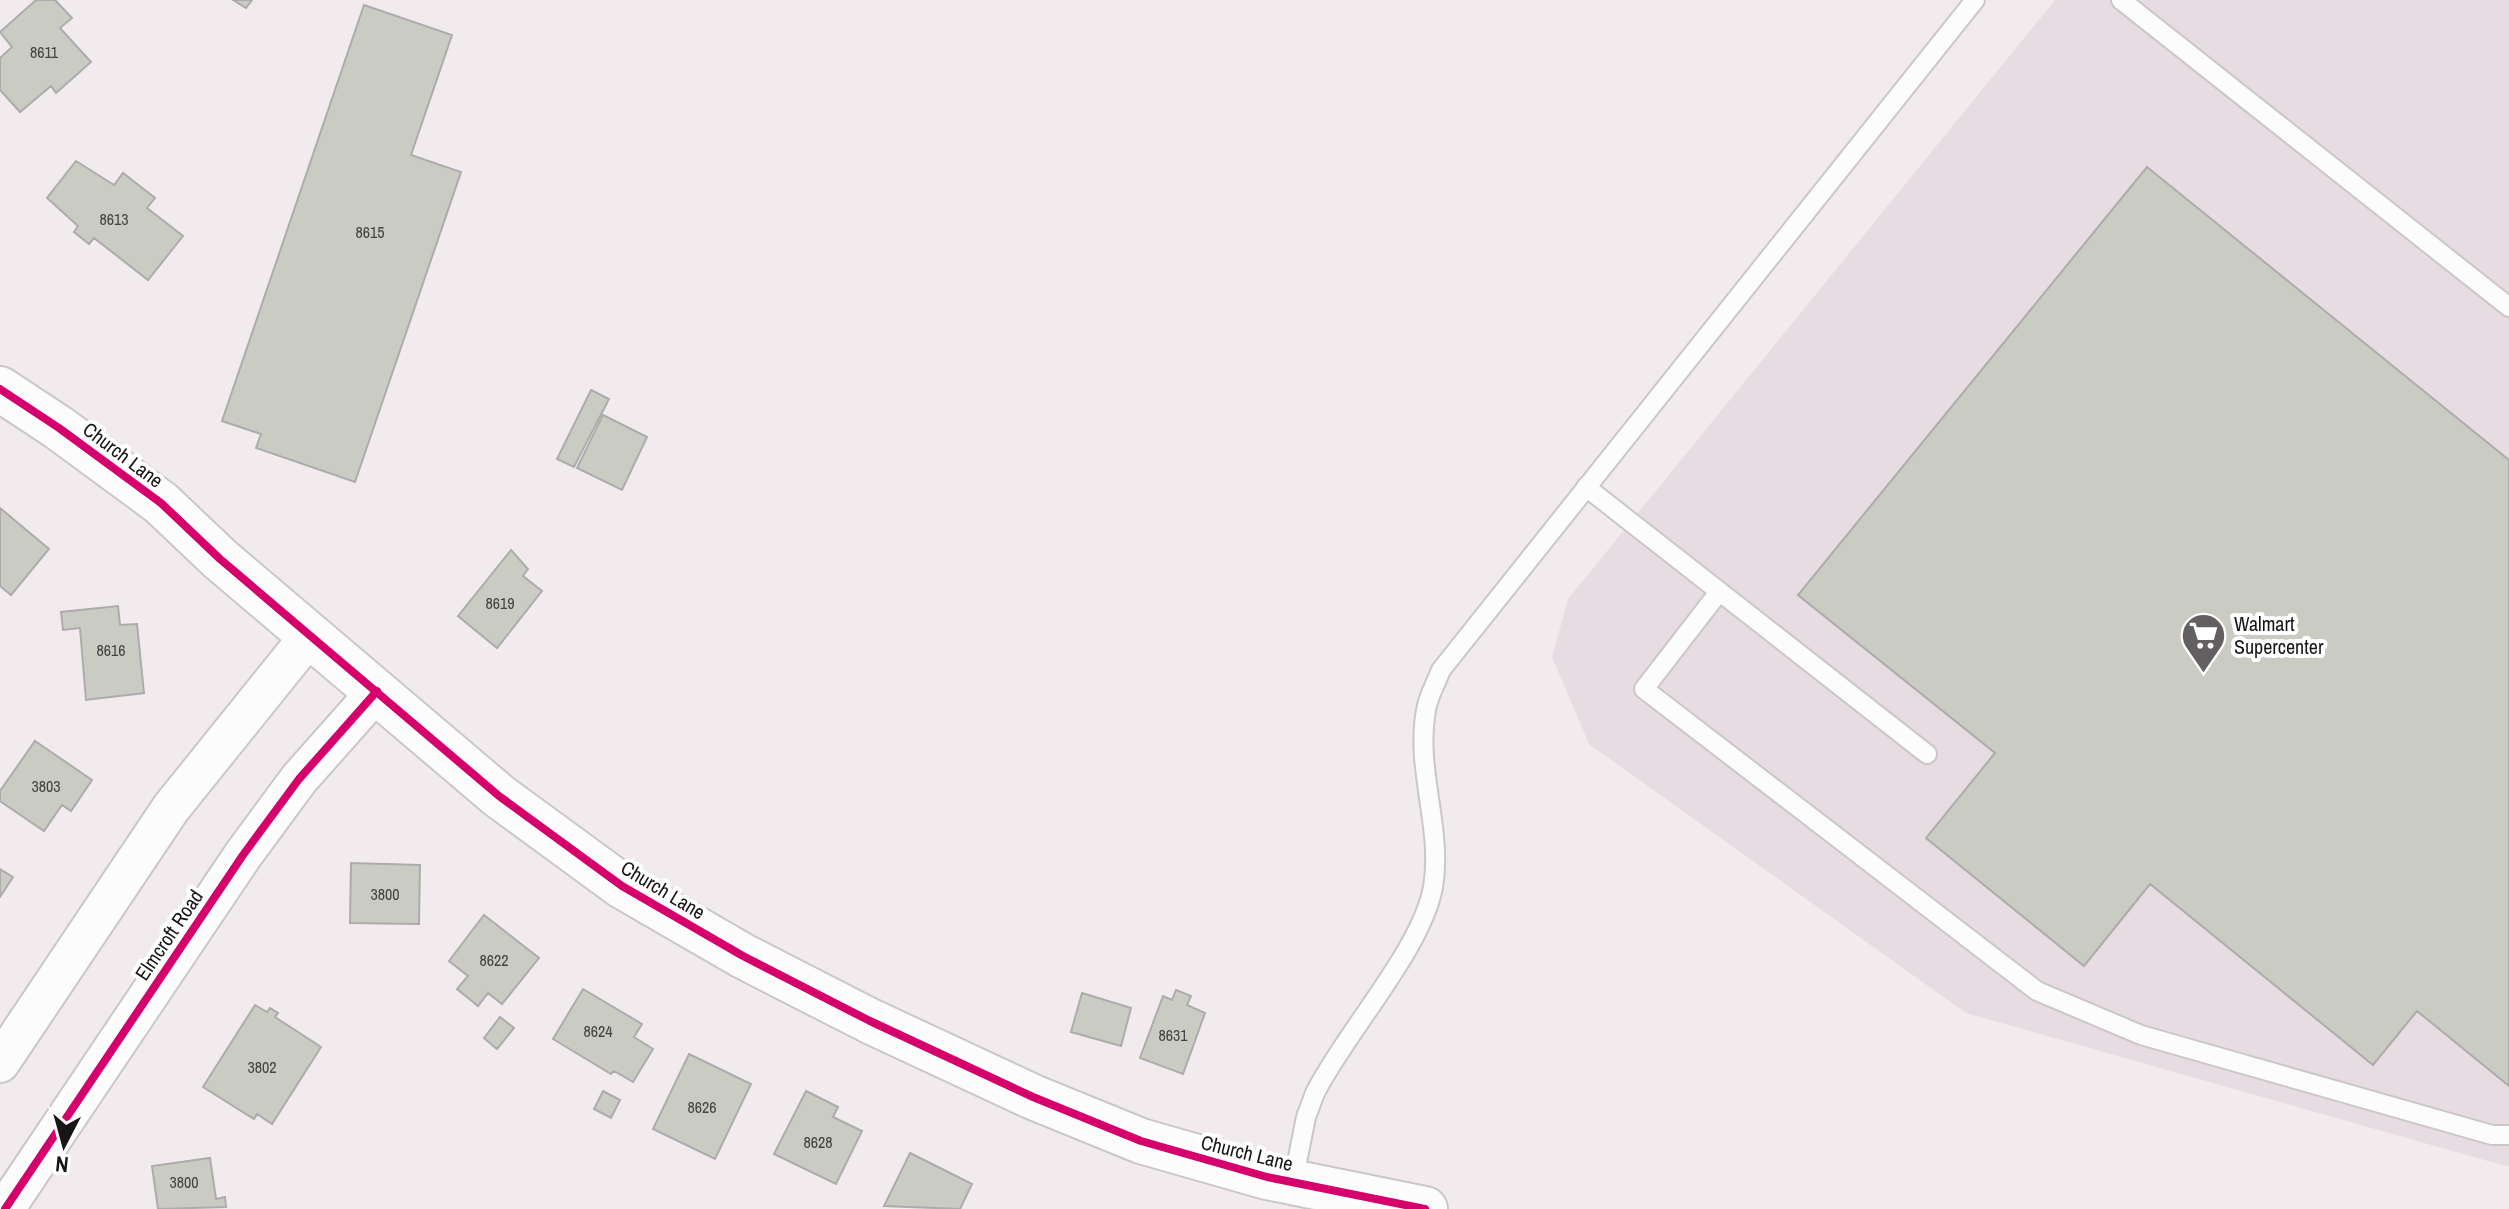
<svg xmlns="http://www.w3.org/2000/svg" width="2509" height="1209" font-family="'Archivo Narrow',sans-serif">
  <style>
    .built { fill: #e7dce2 }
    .building { fill: #caccc4; stroke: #adabab; stroke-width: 2 }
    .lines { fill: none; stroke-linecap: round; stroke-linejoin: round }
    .service-casing { stroke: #cbc7c9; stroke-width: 22 }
    .minor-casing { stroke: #cbc7c9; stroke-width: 42 }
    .tertiary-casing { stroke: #cbc7c9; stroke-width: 48 }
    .service { stroke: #fdfcfc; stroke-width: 18 }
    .minor { stroke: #fdfcfc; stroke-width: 38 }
    .tertiary { stroke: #fdfcfc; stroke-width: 44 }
    .cycleway-casing { stroke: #fff; stroke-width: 13 }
    .cycleway { stroke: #d6006c; stroke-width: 8 }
    .labels { text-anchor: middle; stroke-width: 8; stroke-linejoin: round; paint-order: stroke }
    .number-label { font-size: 16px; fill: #444342 }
    .street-label { font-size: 20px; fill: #181516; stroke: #fff }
    .poi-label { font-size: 20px; fill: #181516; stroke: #fff; text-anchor: start }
  </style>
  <rect width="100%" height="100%" fill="#f1ebee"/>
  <!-- built -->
  <path class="built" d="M2055,0H2509V1167L1966,1013L1589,744L1552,657L1568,599Z"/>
  <!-- building -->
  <path class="building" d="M36,0H55L72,18L60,28L91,62L56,93L51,86L20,112L0,90V58L12,47L0,32Z
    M233,0H252L246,8Z
    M364,5L452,35L411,155L461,172L355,482L256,448L261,434L222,421Z
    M76,161L114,185L123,173L155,198L147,208L183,236L148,280L94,238L89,244L74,232L78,226L47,198Z
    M2147,167L2509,460V1086L2417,1011L2373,1065L2150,884L2084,966L1926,838L1995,753L1798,595Z
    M591,390L609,399L574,467L557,459Z
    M603,415L647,437L622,490L577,468Z
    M0,508L49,549L11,595L0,586Z
    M511,550L528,569L523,576L542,591L497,648L458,616Z
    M118,606L120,625L137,624L144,693L86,700L80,628L63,630L61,612Z
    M35,741L92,780L71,811L62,805L44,831L0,801V791Z
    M351,863L420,865L419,924L350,923Z
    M0,869L13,877L0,897Z
    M484,915L539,958L502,1004L488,993L478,1006L457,989L468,976L449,961Z
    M583,989L642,1024L634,1037L653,1049L633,1082L614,1071L611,1074L553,1039Z
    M1176,990L1191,996L1187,1005L1205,1013L1183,1074L1140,1058L1163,996L1172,1000Z
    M1082,993L1131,1008L1121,1046L1071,1032Z
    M255,1005L267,1012L270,1008L278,1013L275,1017L321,1047L272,1124L257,1114L254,1119L203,1087Z
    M500,1017L514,1028L497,1049L484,1038Z
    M689,1054L751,1084L715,1159L653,1129Z
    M603,1091L620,1100L611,1118L594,1109Z
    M806,1091L838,1107L833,1117L862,1131L836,1184L774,1154Z
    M910,1153L972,1184L960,1209L884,1206Z
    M210,1158L216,1199L225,1197L226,1207L158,1209L152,1166Z"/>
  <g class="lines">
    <defs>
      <path id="service" d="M2121,0L2509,307
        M1586,487L1927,754
        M1719,592L1644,689L2037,991L2141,1035L2492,1135H2509
        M1293,1182L1306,1117L1315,1093C1345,1033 1422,949 1433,887C1443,829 1415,769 1426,710C1428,697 1436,683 1441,670L1975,0"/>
      <path id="minor" d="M0,1063L171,808L311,634
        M5,1209L243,855L299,779L377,691"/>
      <path id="tertiary" d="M0,389L59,428L161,503L220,559L499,796L622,886L743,956L870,1021L1033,1097L1141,1141L1267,1177L1425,1209"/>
    </defs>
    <!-- service casing -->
    <use href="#service" class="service-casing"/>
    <!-- minor casing -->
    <use href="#minor" class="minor-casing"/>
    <!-- tertiary casing -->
    <use href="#tertiary" class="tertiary-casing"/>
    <!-- service -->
    <use href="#service" class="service"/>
    <!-- minor -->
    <use href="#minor" class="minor"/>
    <!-- tertiary -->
    <use href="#tertiary" class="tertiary"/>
    <defs>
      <path id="cycleway" d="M0,389L59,428L161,503L220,559L499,796L622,886L743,956L870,1021L1033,1097L1141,1141L1267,1177L1425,1209
        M5,1209L243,855L299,779L377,691"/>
    </defs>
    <!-- cycleway casing -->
    <use href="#cycleway" class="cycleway-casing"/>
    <!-- cycleway -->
    <use href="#cycleway" class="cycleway"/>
  </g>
  <!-- icons -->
  <defs>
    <symbol id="supermarket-pin" viewBox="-11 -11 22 30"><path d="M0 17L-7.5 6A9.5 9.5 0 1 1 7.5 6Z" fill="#646062" stroke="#fff"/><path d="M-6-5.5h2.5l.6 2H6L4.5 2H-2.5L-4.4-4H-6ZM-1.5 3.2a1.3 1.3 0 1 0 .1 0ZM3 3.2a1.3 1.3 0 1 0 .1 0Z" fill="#fff"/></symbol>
  </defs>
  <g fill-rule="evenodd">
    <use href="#supermarket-pin" x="2178" y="610" width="51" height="69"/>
  </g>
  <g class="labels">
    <!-- number labels -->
    <g class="number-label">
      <text x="44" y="58">8611</text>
      <text x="114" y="225">8613</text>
      <text x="370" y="238">8615</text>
      <text x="500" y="609">8619</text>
      <text x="111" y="656">8616</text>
      <text x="46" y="792">3803</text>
      <text x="385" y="900">3800</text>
      <text x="494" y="966">8622</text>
      <text x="598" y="1037">8624</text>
      <text x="1173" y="1041">8631</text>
      <text x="262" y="1073">3802</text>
      <text x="702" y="1113">8626</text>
      <text x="818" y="1148">8628</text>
      <text x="184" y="1188">3800</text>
    </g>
    <!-- street labels -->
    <g class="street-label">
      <text transform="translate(123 455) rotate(37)" y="7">Church Lane</text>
      <text transform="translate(663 890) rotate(31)" y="7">Church Lane</text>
      <text transform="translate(169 935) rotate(-56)" y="7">Elmcroft Road</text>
      <text transform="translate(1247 1153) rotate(14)" y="7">Church Lane</text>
    </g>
    <!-- poi labels -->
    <g class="poi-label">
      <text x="2234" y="631">Walmart<tspan x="2234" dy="23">Supercenter</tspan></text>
    </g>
  </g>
  <!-- north arrow -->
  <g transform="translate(64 1145) rotate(186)" stroke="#ffffff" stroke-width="6" paint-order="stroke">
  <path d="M0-6L14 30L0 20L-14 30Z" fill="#181516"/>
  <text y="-12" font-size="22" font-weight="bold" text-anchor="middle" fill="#181516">N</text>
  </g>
</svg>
